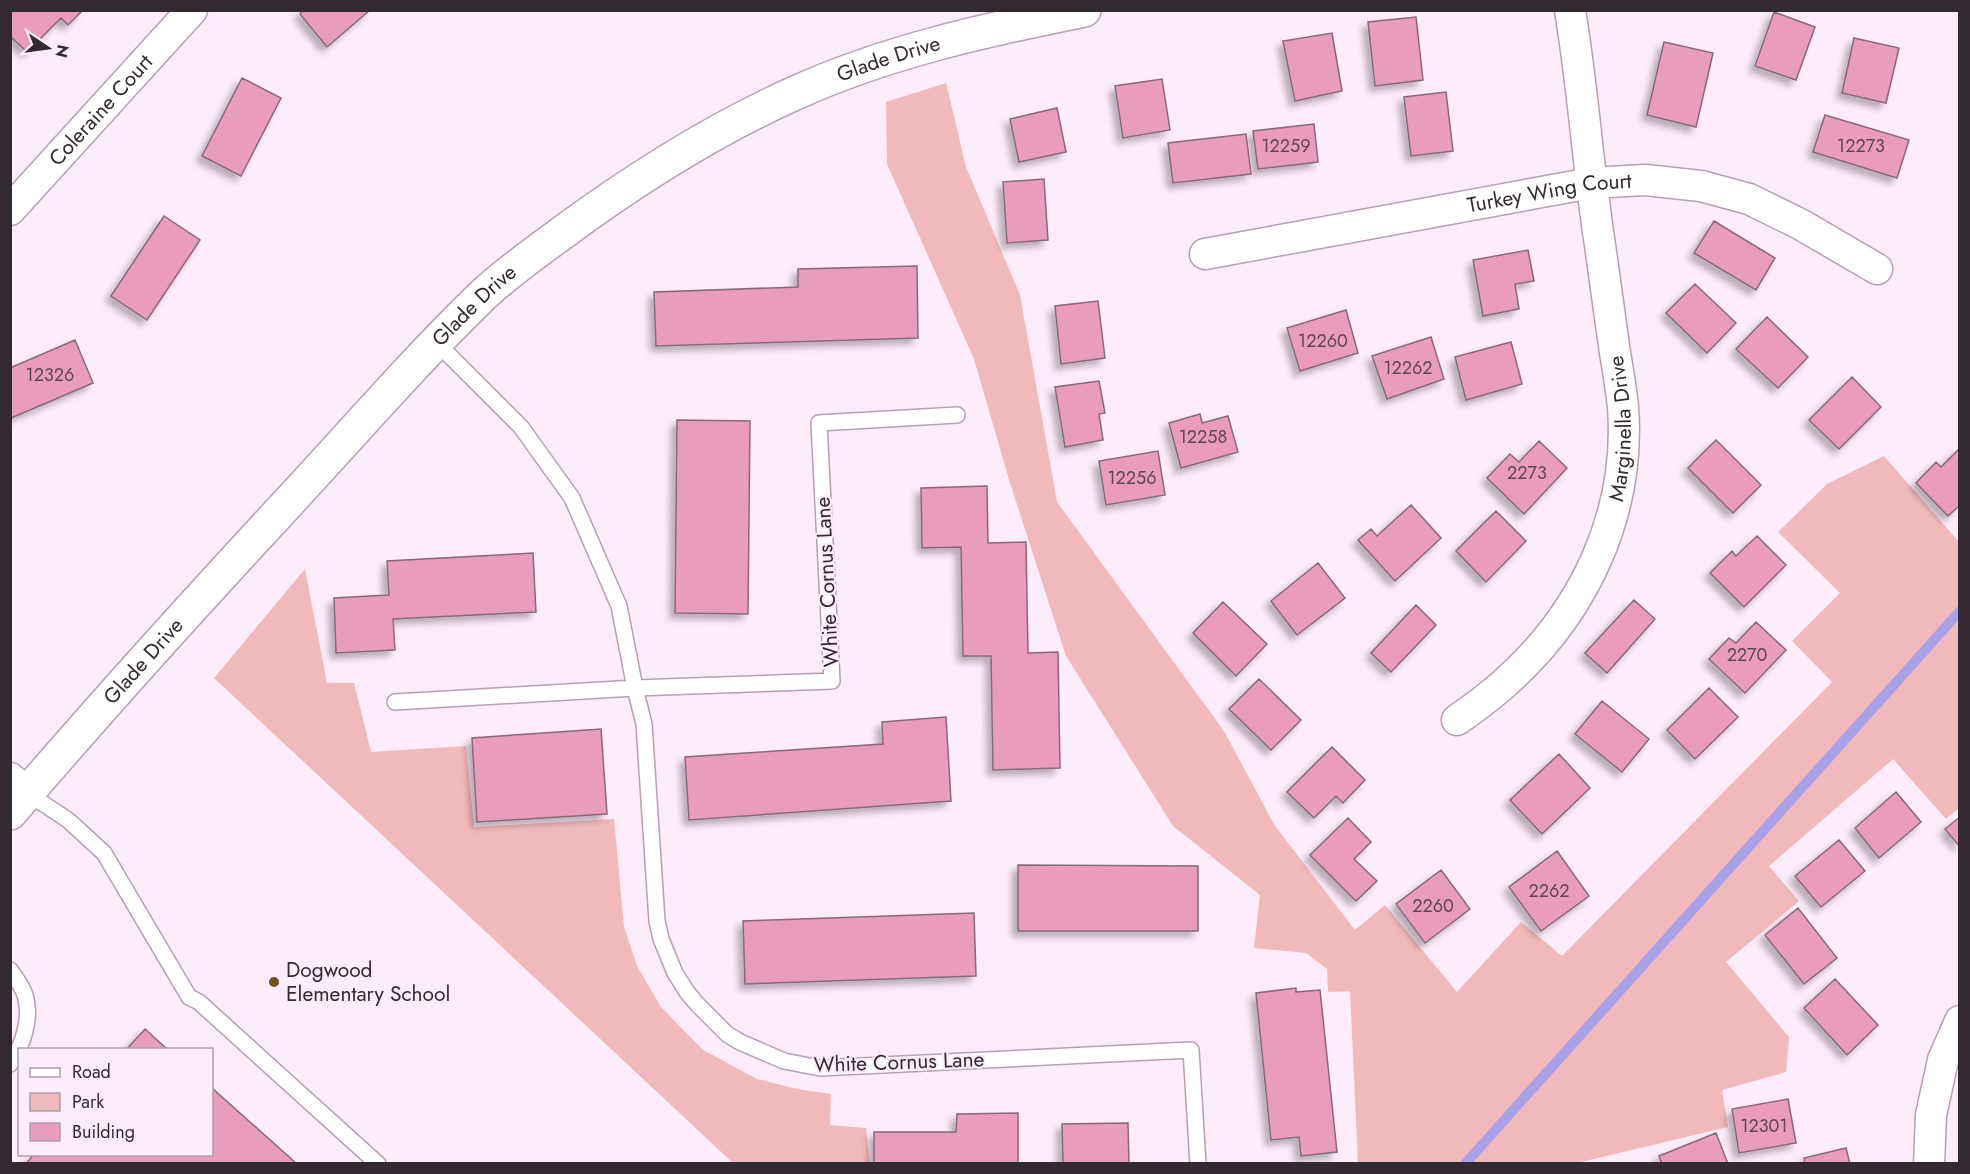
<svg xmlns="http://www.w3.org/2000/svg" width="1970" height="1174" font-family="Jost,sans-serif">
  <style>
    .green { fill: #f2b9bc }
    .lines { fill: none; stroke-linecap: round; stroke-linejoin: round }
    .stream { stroke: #a9a1e8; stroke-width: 10 }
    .building { fill: #ea9cbd; stroke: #886a76; stroke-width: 1.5; filter: url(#shadow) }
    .lane-casing { stroke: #b89fb4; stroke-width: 18 }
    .street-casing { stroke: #b89fb4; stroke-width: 33 }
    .secondary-casing { stroke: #b89fb4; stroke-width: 36 }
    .lane { stroke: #fff; stroke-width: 15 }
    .street { stroke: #fff; stroke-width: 30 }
    .secondary { stroke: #fff; stroke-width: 33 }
    .poi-dot { fill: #6d5224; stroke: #fdecfa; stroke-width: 2 }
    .labels { text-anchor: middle; stroke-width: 4.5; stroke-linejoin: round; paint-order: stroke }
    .number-label { font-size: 18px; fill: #614654 }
    .street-label { font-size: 21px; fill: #332931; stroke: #fdecfa }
    .poi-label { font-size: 21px; fill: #332931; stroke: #fdecfa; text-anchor: start }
  </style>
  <defs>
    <filter id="shadow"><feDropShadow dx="-5.5" dy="5.5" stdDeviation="3" flood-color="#0004"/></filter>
  </defs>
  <rect width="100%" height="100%" fill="#fdecfa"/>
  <!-- green -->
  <path class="green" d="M946,83L966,167L1020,295L1057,502L1224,731L1275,826L1355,930L1385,905L1457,992L1521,922L1562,956L1832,682L1792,641L1840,593L1778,532L1827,484L1884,456L1959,542V808L1946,819L1893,759L1769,866L1799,901L1726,962L1789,1037L1786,1072L1722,1090L1728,1127L1577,1163H1358L1350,991L1328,992L1327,969L1306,953L1254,948L1260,895L1173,826L1066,656L1010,483L974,359L887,164L886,102Z
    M305,569L327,683H354L371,752L466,746L474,827L614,819L624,927L637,966L661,1007L703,1050L757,1079L797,1089L831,1094L830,1125L866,1128L870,1163H733L214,678Z"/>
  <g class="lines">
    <!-- stream -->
    <path class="stream" d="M1465,1164L1960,611"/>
  </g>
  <!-- building -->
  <path class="building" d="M10,10H83L68,25L61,18L27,52L10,36Z
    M303,10H370L327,47L300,14Z
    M1774,12L1815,27L1796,80L1755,66Z
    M1416,17L1423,80L1375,86L1368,22Z
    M1332,33L1342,91L1295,101L1283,41Z
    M1854,38L1899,48L1886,103L1842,93Z
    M1664,42L1713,53L1696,127L1647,115Z
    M242,78L281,98L241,176L202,156Z
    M1162,79L1170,130L1123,138L1115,86Z
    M1446,92L1453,151L1411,156L1404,97Z
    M1057,108L1066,152L1019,162L1010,119Z
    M1825,115L1909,140L1897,178L1813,152Z
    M1314,124L1318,162L1258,169L1253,131Z
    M1246,134L1251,174L1173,183L1168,143Z
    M1044,179L1048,240L1007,243L1003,182Z
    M164,216L200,240L147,320L111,296Z
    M1714,221L1775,258L1756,290L1694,253Z
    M1528,250L1534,281L1515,284L1519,309L1483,316L1473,260Z
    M917,266L918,338L656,346L654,292L798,287V269Z
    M1695,284L1736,323L1707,353L1666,313Z
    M1098,301L1105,358L1061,364L1055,306Z
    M1346,310L1358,353L1300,371L1287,328Z
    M1767,317L1808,357L1778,388L1736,349Z
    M1431,337L1444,379L1387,399L1372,356Z
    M75,340L93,383L11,418L10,368Z
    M1511,342L1522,384L1466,400L1455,357Z
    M1852,377L1881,407L1839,449L1809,420Z
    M1099,381L1105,413L1099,414L1103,440L1065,447L1055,387Z
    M1200,414L1202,423L1228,416L1238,452L1181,468L1169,423Z
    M677,420L750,421L748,614L675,613Z
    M1716,440L1761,485L1733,513L1688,468Z
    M1539,441L1567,468L1524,514L1487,478L1510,454L1519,462Z
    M1960,448V505L1948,516L1916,483L1936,462L1941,467Z
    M1158,451L1165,495L1106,505L1099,461Z
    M987,486L988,543L1026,542L1028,653L1058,652L1060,768L993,770L991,656H963L961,547L922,548L921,488Z
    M1411,505L1441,538L1395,581L1358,540L1371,529L1377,536Z
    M1496,511L1526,541L1486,582L1456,551Z
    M1757,536L1786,565L1744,607L1710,573L1732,551L1736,556Z
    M533,553L536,612L393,619L395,650L336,653L334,598L389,595L387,561Z
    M1318,563L1345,598L1297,635L1271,601Z
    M1634,600L1655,619L1607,673L1585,653Z
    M1223,602L1267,644L1236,676L1193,633Z
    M1416,605L1436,625L1391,672L1371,653Z
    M1756,622L1786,650L1745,693L1709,659L1729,638L1736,643Z
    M1259,679L1301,720L1271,750L1229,709Z
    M1709,688L1738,717L1695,759L1667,730Z
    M1602,701L1649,739L1622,772L1575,734Z
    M946,717L951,801L689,820L685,757L883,744L882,722Z
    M601,729L607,814L477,822L472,738Z
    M1332,747L1365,780L1343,803L1336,796L1314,818L1287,792Z
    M1559,754L1590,788L1542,834L1510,800Z
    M1896,792L1921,822L1879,858L1855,828Z
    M1960,817V847L1945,829Z
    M1348,818L1371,842L1354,859L1377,881L1356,901L1310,855Z
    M1839,840L1865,871L1821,907L1795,876Z
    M1557,851L1589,896L1541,931L1509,887Z
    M1018,865L1198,866V931H1018Z
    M1441,870L1470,909L1425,943L1396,904Z
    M1798,908L1837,958L1804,984L1765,935Z
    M974,913L976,976L745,984L743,921Z
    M1835,979L1878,1025L1847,1055L1804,1008Z
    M1296,988V992L1320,990L1337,1152L1301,1156L1299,1137L1271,1140L1256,993Z
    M145,1029L168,1050H126Z
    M212,1088L297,1164H26L34,1154H212Z
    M1788,1099L1796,1143L1739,1153L1732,1109Z
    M1018,1113V1164H874V1132H956L957,1114Z
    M1128,1123L1129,1164H1063L1062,1124Z
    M1716,1133L1728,1164H1662L1659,1156Z
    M1846,1148L1850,1164H1805L1804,1158Z"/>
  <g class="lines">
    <defs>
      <path id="lane" d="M437,343L521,427L572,498L619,606L635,688L644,724L657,921L661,939L675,973L687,992L697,1004L727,1034L740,1042L784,1061L820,1068L1191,1050L1198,1164
        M395,702L635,688L832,681L819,423L957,415
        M27,793L68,820L104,853L189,997L199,1002L378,1164
        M10,970C16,978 22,986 25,995C32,1017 23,1046 10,1064"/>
      <g id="street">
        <path id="s1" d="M10,210L192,10"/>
        <path id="s2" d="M1205,254L1591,183L1645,180L1701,186L1749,199L1800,224L1877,269"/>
        <path id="s3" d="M1457,720C1474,708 1492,695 1507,681C1585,611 1631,512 1623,407C1621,389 1618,370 1615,353C1610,317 1605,281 1600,245C1588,167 1583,88 1570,10"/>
        <path d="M10,778L27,793"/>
        <path d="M1929,1164L1931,1115L1943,1060L1960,1021"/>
      </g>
      <g id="secondary">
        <path id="s4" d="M10,813C100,708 193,605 287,504C351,435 413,363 481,297C506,273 535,253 562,233C634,180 711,131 793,94C885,52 985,30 1084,10"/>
      </g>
    </defs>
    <!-- lane casing -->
    <use href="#lane" class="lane-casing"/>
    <!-- street casing -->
    <use href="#street" class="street-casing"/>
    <!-- secondary casing -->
    <use href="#secondary" class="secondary-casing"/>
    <!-- lane -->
    <use href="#lane" class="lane"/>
    <!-- street -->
    <use href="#street" class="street"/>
    <!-- secondary -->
    <use href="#secondary" class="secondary"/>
  </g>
  <!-- markers -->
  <circle class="poi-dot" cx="274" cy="982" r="6"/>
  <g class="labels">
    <!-- number labels -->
    <g class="number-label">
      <text x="1286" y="152">12259</text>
      <text x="1861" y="152">12273</text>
      <text x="1323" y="347">12260</text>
      <text x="1408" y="374">12262</text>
      <text x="50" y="381">12326</text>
      <text x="1203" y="443">12258</text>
      <text x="1527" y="479">2273</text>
      <text x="1132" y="484">12256</text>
      <text x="1747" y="661">2270</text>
      <text x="1549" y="897">2262</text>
      <text x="1433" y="912">2260</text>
      <text x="1764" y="1132">12301</text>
    </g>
    <!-- street labels -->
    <g class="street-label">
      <text dy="7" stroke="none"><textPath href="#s4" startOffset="1174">Glade Drive</textPath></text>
      <text dy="7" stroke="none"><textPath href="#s1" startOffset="135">Coleraine Court</textPath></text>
      <text dy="7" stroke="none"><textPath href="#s2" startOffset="350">Turkey Wing Court</textPath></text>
      <text dy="7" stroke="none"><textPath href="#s4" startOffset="688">Glade Drive</textPath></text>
      <text dy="7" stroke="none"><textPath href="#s3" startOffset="350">Marginella Drive</textPath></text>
      <text transform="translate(827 582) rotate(-93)" y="7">White Cornus Lane</text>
      <text dy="7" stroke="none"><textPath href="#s4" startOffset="202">Glade Drive</textPath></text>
      <text transform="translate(899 1062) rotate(-2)" y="7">White Cornus Lane</text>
    </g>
    <!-- poi labels -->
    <g class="poi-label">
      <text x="286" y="977">Dogwood<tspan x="286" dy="24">Elementary School</tspan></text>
    </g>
  </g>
  <!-- border -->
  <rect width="1970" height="1174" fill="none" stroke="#332931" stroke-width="24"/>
  <!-- legend -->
  <rect x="18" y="1048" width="195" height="108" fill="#fdecfa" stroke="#ac9eaa" stroke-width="1.5"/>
  <rect x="30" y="1068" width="30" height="9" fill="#ffffff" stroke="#ac9eaa" stroke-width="1.5"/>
  <text x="72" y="1078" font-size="18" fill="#332931">Road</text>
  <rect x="30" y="1093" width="30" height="18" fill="#f2b9bc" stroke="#ac9eaa" stroke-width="1.5"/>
  <text x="72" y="1108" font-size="18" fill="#332931">Park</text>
  <rect x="30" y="1123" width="30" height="18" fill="#ea9cbd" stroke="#ac9eaa" stroke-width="1.5"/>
  <text x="72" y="1138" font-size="18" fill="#332931">Building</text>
  <!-- north arrow -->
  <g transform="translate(48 48) rotate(103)" stroke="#fdecfa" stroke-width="4.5" paint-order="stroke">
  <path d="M0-4.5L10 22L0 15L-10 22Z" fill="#332931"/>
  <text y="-9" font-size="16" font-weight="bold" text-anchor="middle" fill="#332931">N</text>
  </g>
</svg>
